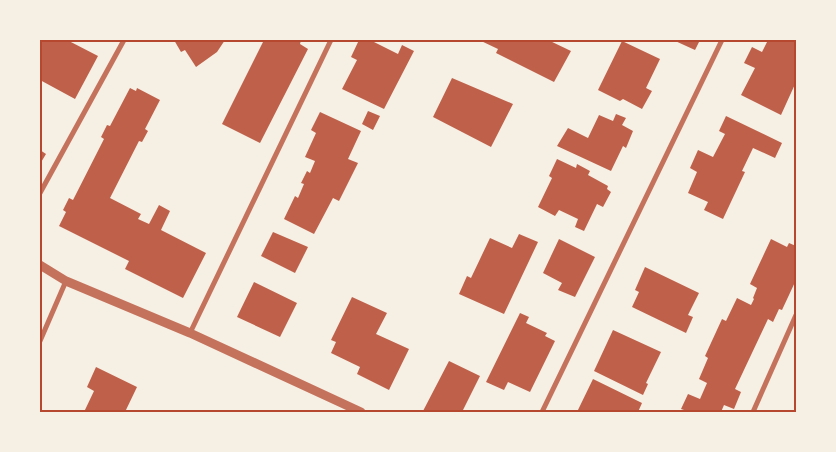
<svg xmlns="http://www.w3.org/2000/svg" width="836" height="452" font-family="'Varela Round',sans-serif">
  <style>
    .building { fill: #bf614a }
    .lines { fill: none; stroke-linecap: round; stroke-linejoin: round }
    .minor { stroke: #c5725c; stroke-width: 5 }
    .tertiary { stroke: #c5725c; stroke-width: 9 }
    .neatline { fill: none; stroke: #b5482f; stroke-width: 2 }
  </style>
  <rect width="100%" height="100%" fill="#f6efe4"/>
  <!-- building -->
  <path class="building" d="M40,40H67L98,56L75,99L40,80Z
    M174,40H225L217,52L196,67L185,50L181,52Z
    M264,40H301L300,44L308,49L260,143L222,124Z
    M359,40H370L398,54L402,45L414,51L384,109L342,89L357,60L351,57Z
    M479,40H548L571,51L554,82L496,53L498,49Z
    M673,40H700L695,50Z
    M768,40H796V82L781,115L741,95L755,68L744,63L752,47L762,52Z
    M622,41L660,59L646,88L652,91L642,109L623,99L620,101L598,90Z
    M452,78L513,104L491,147L433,117Z
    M130,88L136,91L137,88L160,100L145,129L148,131L142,142L139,141L110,198L141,214L138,219L149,224L159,205L170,211L161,230L206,253L183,298L125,269L129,261L59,226L66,212L63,210L69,198L73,200L104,139L101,137L107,125L110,126Z
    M368,111L380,116L373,130L362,124Z
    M320,112L361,131L348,159L358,163L339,201L333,198L314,234L284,219L295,196L298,198L304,184L301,183L307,171L310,173L315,161L305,157L316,133L311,130Z
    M616,114L626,118L622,125L633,131L626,148L623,146L611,171L557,146L568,128L588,138L599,115L613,121Z
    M726,116L782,143L775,158L753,148L742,171L745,172L723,219L704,210L708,202L688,193L697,172L690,168L698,150L713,157L725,134L719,131Z
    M40,150L46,154L40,164Z
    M557,159L576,168L577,164L590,171L588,175L608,186L607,189L611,192L603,207L597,204L584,231L575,227L578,219L559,210L555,216L538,207L552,178L549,176Z
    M273,232L308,247L295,273L261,256Z
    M519,234L538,242L504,314L459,294L467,276L471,278L490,238L512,248Z
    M559,239L595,257L575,297L558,290L562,283L543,273Z
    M771,239L787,247L789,243L796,246V280L782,310L779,309L773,322L768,319L735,389L741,392L734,409L724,405L721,412H683L684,410L681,409L688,394L700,399L707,383L699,379L708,358L705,356L722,319L726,321L737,298L751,305L754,299L753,298L757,288L750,284Z
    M645,267L699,293L688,315L693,317L686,333L632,307L639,292L635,290Z
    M254,282L297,303L280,337L237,317Z
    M352,297L387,313L376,334L409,349L389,390L357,374L360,367L331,353L336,342L331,340Z
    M520,313L529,317L526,323L547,333L545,336L555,341L530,392L508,382L504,390L486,382Z
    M613,330L661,352L646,383L648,384L643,395L594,371Z
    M449,361L480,376L462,412H425L423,411Z
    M96,367L137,387L125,412H84L94,391L87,387Z
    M593,379L642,403L638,412H577Z"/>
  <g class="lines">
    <!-- minor -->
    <path class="minor" d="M40,193L124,40
      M190,333L331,40
      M40,341L66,281
      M542,412L722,40
      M753,412L796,315"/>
    <!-- tertiary -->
    <path class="tertiary" d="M40,265L66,281L190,333L361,412"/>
  </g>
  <!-- border -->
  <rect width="836" height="452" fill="none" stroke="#f6efe4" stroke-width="82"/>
  <rect x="41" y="41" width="754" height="370" class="neatline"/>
</svg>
